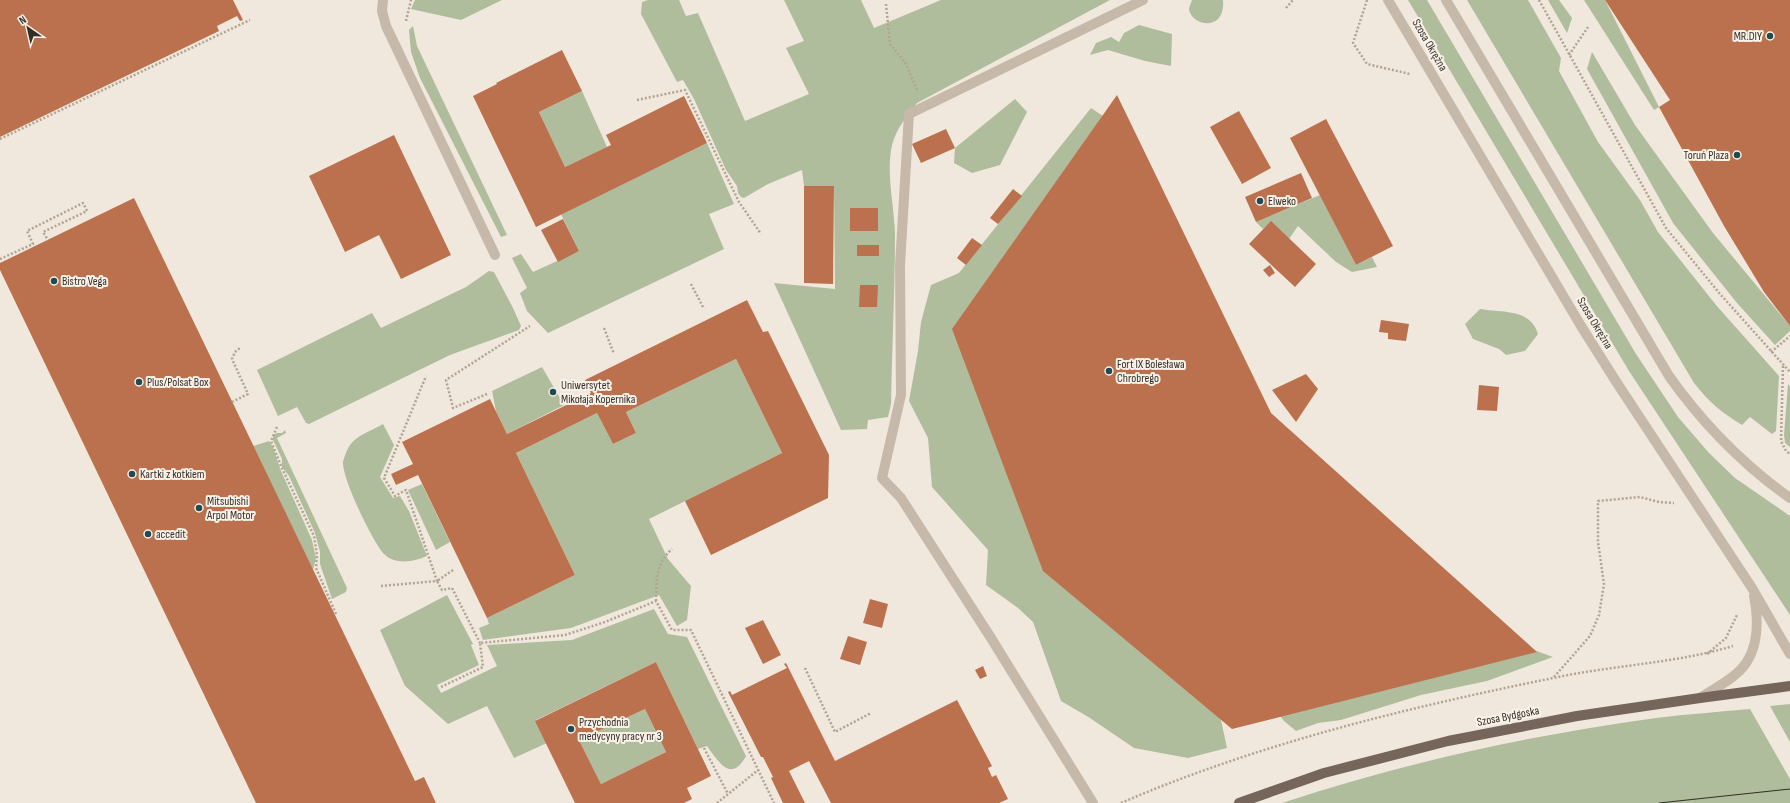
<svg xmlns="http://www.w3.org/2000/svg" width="1790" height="803" font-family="'Sofia Sans Condensed',sans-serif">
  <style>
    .green { fill: #b0bd9d }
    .building { fill: #bc714e; fill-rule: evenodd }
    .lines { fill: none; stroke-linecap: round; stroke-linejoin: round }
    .path { stroke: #b2a393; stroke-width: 2.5; stroke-dasharray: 2 2; stroke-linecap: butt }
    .minor { stroke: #c7b9a9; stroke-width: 10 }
    .tertiary { stroke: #c7b9a9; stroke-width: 10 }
    .primary { stroke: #75655a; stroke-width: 10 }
    .tram { stroke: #342d28; stroke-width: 1 }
    .poi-dot { fill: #214b52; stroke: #f8f2e8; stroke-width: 1.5 }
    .labels { text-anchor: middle; stroke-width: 4; stroke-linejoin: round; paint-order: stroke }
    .poi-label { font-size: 12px; fill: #342d28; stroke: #f8f2e8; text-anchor: start }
    .street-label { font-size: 12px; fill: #342d28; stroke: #f8f2e8 }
  </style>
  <rect width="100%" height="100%" fill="#f0e8dc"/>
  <!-- green -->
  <path class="green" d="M415,0H502L461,20L411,9Z
    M648,0H679L686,16L698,13L745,121L809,94L786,48L804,41L784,0H861L874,28L941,0H1110L917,103C907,116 896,129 892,145C886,173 894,205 895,233C895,290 892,347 891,404L888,417L868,420L867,429L841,430L774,283L835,289L834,186H804L802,170L768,184L744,198L741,197L738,193L737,186L726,170L694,99L683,80L677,82L641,14L642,2Z
    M1192,0H1223C1226,33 1191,26 1189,9C1189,7 1191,3 1192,0Z
    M1408,0H1427L1636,354L1678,417L1709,453L1735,478L1790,516V615L1629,371Z
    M1467,0H1528L1561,58L1559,71L1598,142L1640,200L1658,232L1716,305L1779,376L1776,431L1772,434L1750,417L1742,425C1722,413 1709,402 1694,383Z
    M1548,0H1559L1572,18L1567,33Z
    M1584,0H1605L1659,107L1654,110Z
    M1139,25L1172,34L1171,66L1145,61L1108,50L1090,55L1096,43L1111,37L1119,42L1124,33Z
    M413,26L417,46L507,235L501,237L420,78L411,52L409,30Z
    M1592,52L1635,125L1713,233L1790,326V331L1775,345L1737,303L1673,223L1587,69Z
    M582,91L607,147L565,167L539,112Z
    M1015,99L1027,112L1000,165L972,173L954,163L955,148Z
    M1091,108L1115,124L1191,673L1221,720L1227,748L1188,758L1134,748L1090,718L1061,701L1033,622L1018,608L986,585L988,550L932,487L928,438L909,401L918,351L921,322L931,285L959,273Z
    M707,143L734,204L709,214L724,249L548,333L527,311L520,293L527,288L512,258L521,254L533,272L579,251L561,214Z
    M1320,195L1356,265L1372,257L1377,267L1352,272L1336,262L1298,226L1289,239L1271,222L1263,229L1256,222Z
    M489,271L494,272L513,308L521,326L519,330L450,355L309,424L306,423L297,407L278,416L257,370L372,313L381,328L466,287Z
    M1480,309C1502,313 1530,308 1538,334L1525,351L1506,355L1499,349L1473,339L1465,324Z
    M736,359L782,453L649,519L668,559L691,586L687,620L677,626L659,595L571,628L483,640L479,628L489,624L487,618L575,575L516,453L597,413L613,444L636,433L626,412Z
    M542,367L564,405L507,434L496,411L492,391Z
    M1788,384L1790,386V447L1785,443L1784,435Z
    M383,424L394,445L380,477L393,498L400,496L409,511L427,556C414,562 395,565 384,554C372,541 342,478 343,462C344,458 347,449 350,445C357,435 373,430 383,424Z
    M285,430L286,433L277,438L347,588L346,592L332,599L320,564V552L315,533L289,476L282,467V459L273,440V435L277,433H282Z
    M269,441L273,447L281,471L312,540L316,558L313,570L253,446Z
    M422,484L450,542L436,550L408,490Z
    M447,595L473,644L471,645L479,665L437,685L441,693L497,666L487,645L572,640L654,609L668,634L687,637L746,756C731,784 718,761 707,746L698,749L656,662L536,720L547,743L514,758L487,706L448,724L405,686L380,630Z
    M1509,641L1553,657L1487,681L1421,695L1341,720L1318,723L1296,731L1284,721L1264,695Z
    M1790,704V742L1770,706Z
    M645,709L666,752L601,784L579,740Z
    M1750,709L1790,779V803H1282C1403,763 1530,735 1656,718C1687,714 1719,712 1750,709Z"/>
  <!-- building -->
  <path class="building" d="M0,0H233L243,20L240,21L237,16L217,26L219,31L0,137Z
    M1605,0H1790V326L1764,292L1724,226L1659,107L1670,100Z
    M562,50L582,91L539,112L565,167L611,145L606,135L684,96L707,143L536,227L473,96L497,84L496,83Z
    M1117,95L1271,413L1537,652L1232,729L1043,571L952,329Z
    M1239,111L1271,168L1242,184L1210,127Z
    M1326,119L1393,246L1356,265L1290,138Z
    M946,129L955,148L921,163L912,144Z
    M394,135L451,255L401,279L379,235L345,252L309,176Z
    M1301,173L1312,198L1256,222L1245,197Z
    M804,186H834L833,284L804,283Z
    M1013,189L1022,196L998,224L990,218Z
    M134,198L415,781L424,777L436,803H256L0,270V263Z
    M850,208H878V231H850Z
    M563,219L579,251L558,262L541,230Z
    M1271,221L1316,264L1295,287L1249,244Z
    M972,238L982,245L966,265L957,258Z
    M857,245H879V256H857Z
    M1270,265L1275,273L1269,277L1263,270Z
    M860,285H878L877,307H859Z
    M747,300L763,332L768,331L829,455L828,498L711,555L685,501L782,453L736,359L626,412L636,433L613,444L597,413L516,453L575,575L487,618L418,475L396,485L391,474L413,464L402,442L490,399L507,434L591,393L585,380Z
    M1381,320L1409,324L1406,341L1388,339V333L1379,332Z
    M1306,374L1318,389L1296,422L1272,390Z
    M1479,385L1499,387L1497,411L1477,410Z
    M870,599L888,604L882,628L863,623Z
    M763,620L781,655L763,664L745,628Z
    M848,636L867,642L860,665L840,659Z
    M656,662L711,776L687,788L692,799L684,803H575L535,721ZM645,709L666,752L601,784L579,740Z
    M786,663L835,761L957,700L992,766L988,768L992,777L996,775L1008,799L999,803H831L809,761L789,771L805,803H783L771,778L773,777L763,757H761L728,692L730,691L732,695L787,668L784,664Z
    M983,666L987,676L980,679L975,670Z"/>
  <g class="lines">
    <!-- path -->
    <path class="path" d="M1367,0L1353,43L1367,64L1410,74
      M1539,0L1666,228L1720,294L1790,372
      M886,4L890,44L906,64L917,90
      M1286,8L1293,0
      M406,21L411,0
      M1569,55L1588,27
      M637,100L685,90L739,202L761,234
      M0,139L250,20
      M0,259L33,244L27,231L83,203L87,211L43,232L48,240
      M691,284L704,309
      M604,328L614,354
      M1771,352L1790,336
      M1783,366L1781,441L1786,451L1790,454
      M487,394L453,408L446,380L530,326
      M232,402L248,394L232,359L235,352L241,347
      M277,427L271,441L281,466L314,536L317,555L316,568L336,614
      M453,570L437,581L442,590L452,588L480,643
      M381,586L437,581L406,490L395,496L384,478L426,376
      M656,601C657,581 655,564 672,549
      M1707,654L1726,638L1737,615
      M805,668L835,732L871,713
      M1554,677L1590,636L1599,615L1604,584L1598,542V501L1640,497L1659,502L1674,503
      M441,687L483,667L480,643L565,635L605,622L656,601L672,630H691L774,803
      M704,748L728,794
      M717,803L758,770
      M1121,803C1260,743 1410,707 1558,677C1616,665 1677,663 1733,646"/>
    <!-- minor -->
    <path class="minor" d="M383,0L382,11L386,26L495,255
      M1093,803L991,638L901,498L882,478L901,395L900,265L909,114L1143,0"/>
    <!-- tertiary -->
    <path class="tertiary" d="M1388,0L1581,326L1617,383L1752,588L1790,654
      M1446,0L1669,376C1703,424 1742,464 1790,498
      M1700,698C1712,690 1726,683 1736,674C1759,655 1759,622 1754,596"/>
    <!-- primary -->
    <path class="primary" d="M1239,803L1324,773L1448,741L1577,716L1700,698L1790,686"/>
    <!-- tram -->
    <path class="tram" d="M1659,803L1790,789"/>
  </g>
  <!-- markers -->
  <g class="poi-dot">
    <circle cx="1770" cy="36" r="4"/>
    <circle cx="1737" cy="155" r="4"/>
    <circle cx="1260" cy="201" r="4"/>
    <circle cx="54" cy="281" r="4"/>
    <circle cx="1109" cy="371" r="4"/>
    <circle cx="139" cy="382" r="4"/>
    <circle cx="553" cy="392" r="4"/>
    <circle cx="132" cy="474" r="4"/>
    <circle cx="199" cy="508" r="4"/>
    <circle cx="148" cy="534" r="4"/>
    <circle cx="571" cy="729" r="4"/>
  </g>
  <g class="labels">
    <!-- poi labels -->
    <g class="poi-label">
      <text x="1762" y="40" text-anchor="end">MR.DIY</text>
      <text x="1729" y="159" text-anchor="end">Toruń Plaza</text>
      <text x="1268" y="205">Elweko</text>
      <text x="62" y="285">Bistro Vega</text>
      <text x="1117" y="368">Fort IX Bolesława<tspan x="1117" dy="14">Chrobrego</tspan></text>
      <text x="147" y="386">Plus/Polsat Box</text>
      <text x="561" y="389">Uniwersytet<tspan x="561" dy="14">Mikołaja Kopernika</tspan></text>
      <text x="140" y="478">Kartki z kotkiem</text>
      <text x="207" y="505">Mitsubishi<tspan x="207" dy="14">Arpol Motor</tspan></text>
      <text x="156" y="538">accedit</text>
      <text x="579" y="726">Przychodnia<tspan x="579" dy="14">medycyny pracy nr 3</tspan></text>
    </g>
    <!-- street labels -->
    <g class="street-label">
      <text transform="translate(1430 45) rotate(60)" y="4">Szosa Okrężna</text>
      <text transform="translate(1595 323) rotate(59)" y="4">Szosa Okrężna</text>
      <text transform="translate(1508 716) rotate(-11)" y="4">Szosa Bydgoska</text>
    </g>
  </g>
  <!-- north arrow -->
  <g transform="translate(28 28) rotate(326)" stroke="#f8f2e8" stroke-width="3" paint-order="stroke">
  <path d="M0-3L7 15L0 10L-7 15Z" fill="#342d28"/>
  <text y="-6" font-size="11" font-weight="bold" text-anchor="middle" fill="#342d28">N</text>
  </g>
</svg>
